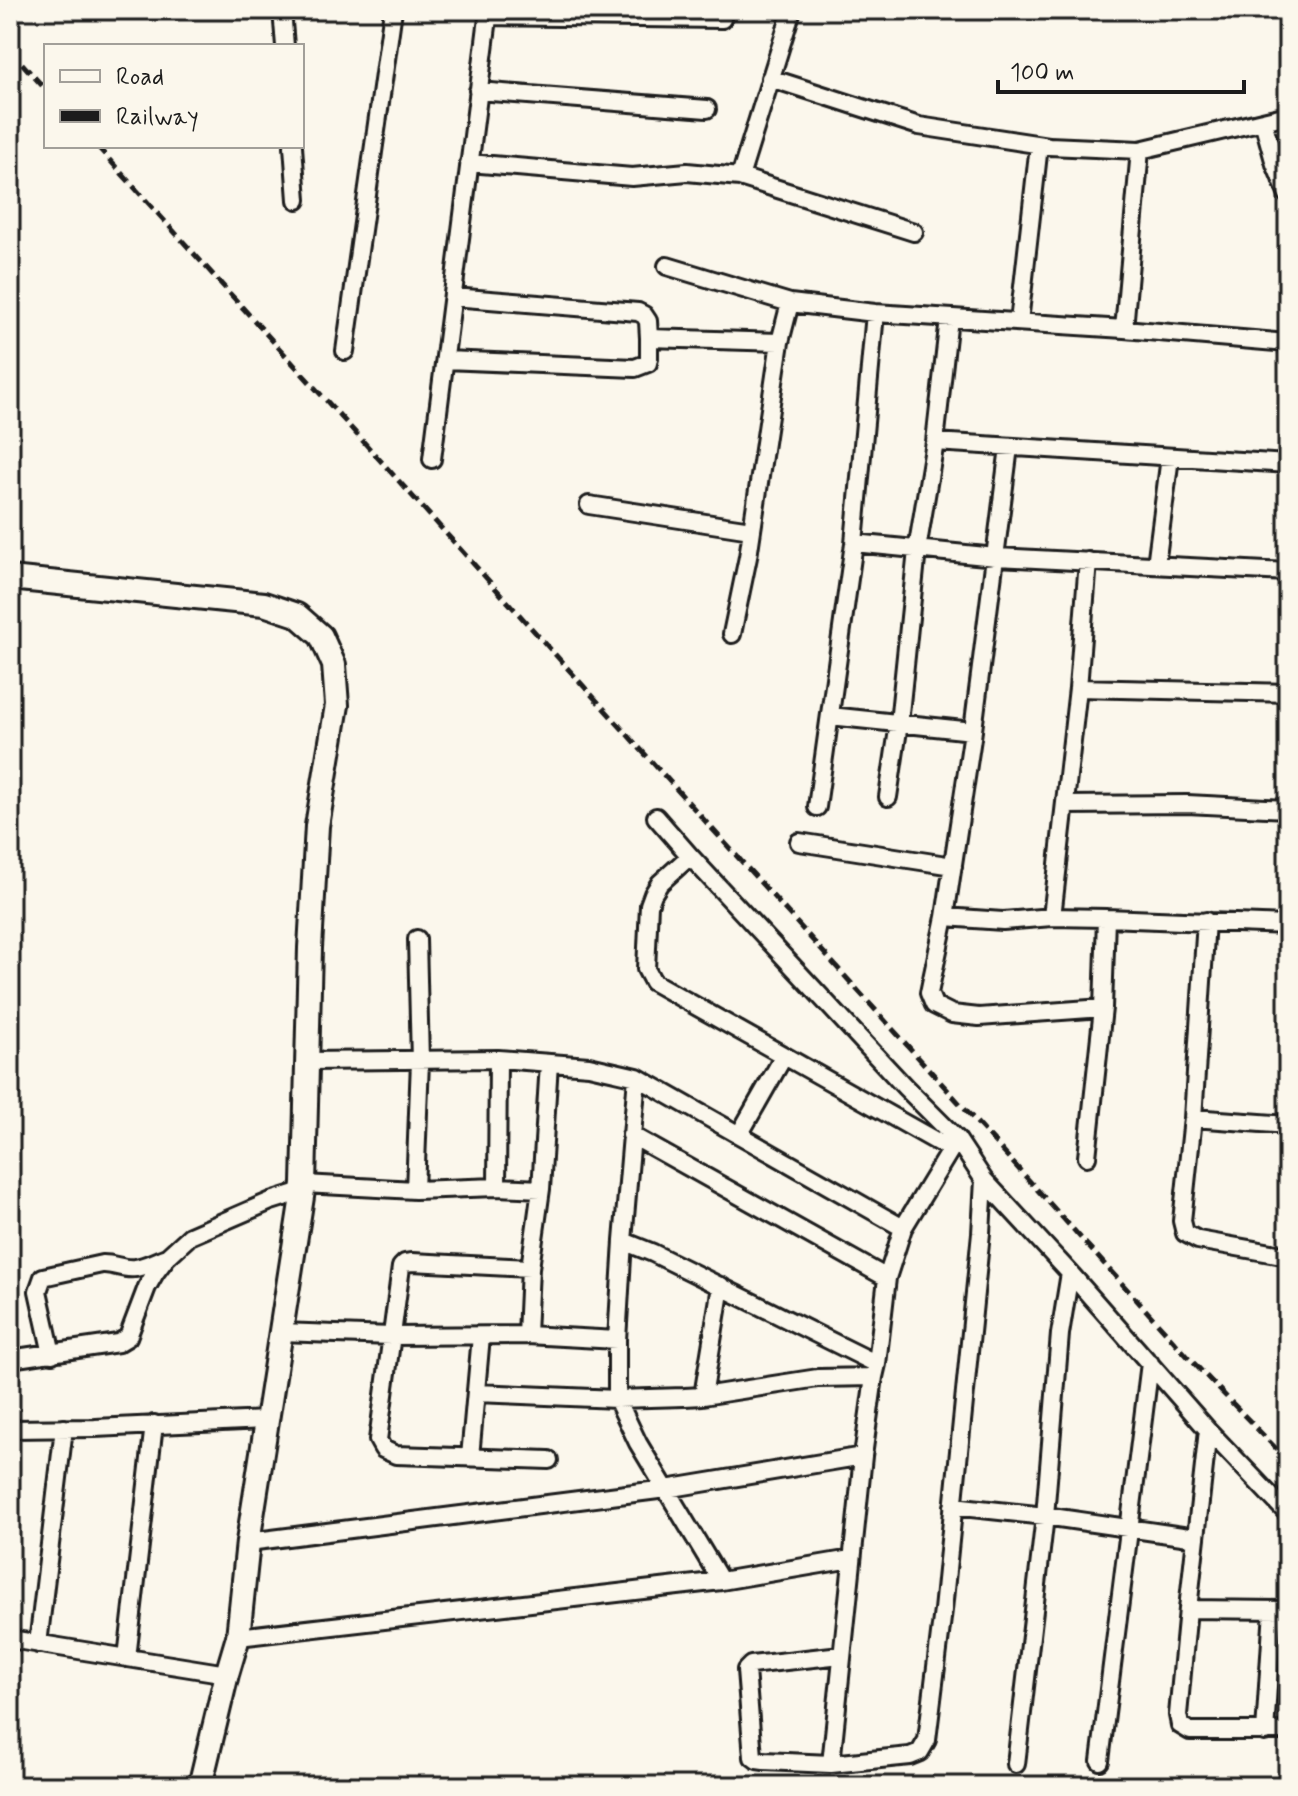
<svg xmlns="http://www.w3.org/2000/svg" width="1298" height="1796" font-family="Mynerve,sans-serif">
  <style>
    .lines { fill: none; stroke-linecap: round; stroke-linejoin: round }
    .street-casing { stroke: #1c1c1c; stroke-width: 22 }
    .secondary-casing { stroke: #1c1c1c; stroke-width: 28 }
    .street { stroke: #fbf7ec; stroke-width: 16 }
    .secondary { stroke: #fbf7ec; stroke-width: 22 }
    .rail { stroke: #1c1c1c; stroke-width: 5; stroke-dasharray: 12 6; stroke-linecap: butt }
  </style>
  <rect width="100%" height="100%" fill="#fbf7ec"/>
  <filter id="ink" filterUnits="userSpaceOnUse"><feTurbulence type="fractalNoise" baseFrequency=".0125" numOctaves="2"/><feDisplacementMap in="SourceGraphic" scale="16" xChannelSelector="R" yChannelSelector="G"/><feConvolveMatrix kernelMatrix="1 2 1 2 8 2 1 2 1" color-interpolation-filters="sRGB"/></filter>
  <g filter="url(#ink)">
    <g class="lines">
      <defs>
        <path id="street" d="M282,10L285,46
          M488,16L722,19
          M770,78L919,126L1049,146L1140,150L1288,115
          M478,91L707,109
          M1263,121L1275,164L1288,195
          M293,146L297,200
          M469,163L632,177L687,172L740,177L914,232
          M740,177L792,10
          M667,266L790,303L875,313L1124,329L1288,343
          M453,297L638,312L644,315L648,321L649,338
          M1019,322L1039,145
          M1124,329L1140,150
          M345,351L393,10
          M445,360L635,368L648,363L649,358V338L780,342
          M935,442L1288,464
          M1009,447L972,738L945,917L929,993L934,1005L952,1014L979,1017L1103,1008
          M432,459L489,10
          M589,505L751,530
          M854,543L996,557L1288,572
          M1156,565L1170,457
          M732,634L748,557L780,342L790,303
          M1078,688L1288,693
          M830,716L973,731
          M888,797L899,723L917,550L935,442L949,318
          M1065,805L1187,804L1288,809
          M817,807L854,543L875,313
          M656,817L690,856L905,1087L957,1139L984,1180L1070,1273L1208,1430L1288,1514
          M799,842L953,866
          M690,856L660,883L653,894L649,905L646,969L653,982L950,1149
          M945,917L1003,921L1052,917L1106,918L1288,925
          M1052,917L1078,688L1088,561
          M1206,921L1193,1118L1182,1221L1185,1233L1198,1240L1288,1256
          M307,1061L498,1059L589,1066L637,1077L903,1228
          M637,1077L623,1241L617,1340V1399L638,1443L721,1581
          M1193,1118L1288,1125
          M631,1135L887,1278
          M739,1135L784,1056
          M1087,1157L1103,1008L1106,918
          M304,1184L415,1190L497,1187L541,1189
          M497,1187L498,1059
          M415,1190L420,1061L417,939
          M623,1241L653,1253L877,1364
          M530,1268L412,1262L405,1263L401,1267L378,1440L383,1449L396,1455L549,1460
          M281,1332L391,1336L527,1335L617,1340
          M527,1335L530,1268L541,1189L549,1063
          M52,1354L38,1291L43,1277L102,1264C113,1263 123,1270 135,1268C145,1267 157,1260 167,1257
          M10,1359L118,1343L128,1337L147,1287L155,1273L167,1257L190,1236L271,1201L303,1191
          M476,1393L617,1399L684,1397L703,1396L818,1378L874,1377
          M703,1396L721,1286
          M10,1429L95,1428L267,1420
          M1208,1430L1188,1609L1178,1715L1180,1725L1190,1731H1288
          M470,1457L481,1336
          M953,1506L1045,1516L1196,1538
          M248,1542L666,1489L863,1456
          M1188,1609L1288,1610
          M238,1637L721,1581L851,1559
          M10,1639L227,1674
          M38,1644L64,1428
          M841,1655L751,1665L746,1670L753,1757L757,1760L764,1761L831,1764L910,1756L920,1752L927,1740L943,1610L981,1233L984,1180
          M127,1658L154,1424
          M1265,1732L1273,1610
          M1100,1761L1150,1363
          M831,1764L863,1456L874,1377L877,1364L887,1278L903,1228L957,1139
          M1016,1764L1045,1516L1060,1334L1070,1273"/>
        <path id="secondary" d="M10,578L264,604L297,615L321,636L334,665L337,705L317,826L310,948L304,1184L248,1542L238,1637L227,1674L200,1786"/>
      </defs>
      <!-- street casing -->
      <use href="#street" class="street-casing"/>
      <!-- secondary casing -->
      <use href="#secondary" class="secondary-casing"/>
      <!-- street -->
      <use href="#street" class="street"/>
      <!-- secondary -->
      <use href="#secondary" class="secondary"/>
      <!-- rail -->
      <path class="rail" d="M10,50L46,90
        M97,146L1189,1358L1288,1461"/>
    </g>
  </g>
  <!-- margin -->
  <rect width="1298" height="1796" fill="none" stroke="#fbf7ec" stroke-width="40"/>
  <rect x="20" y="20" width="1258" height="1756" fill="none" stroke="#1c1c1c" stroke-width="3" filter="url(#ink)"/>
  <!-- legend -->
  <rect x="44" y="44" width="260" height="104" fill="#fbf7ec" stroke="#a29f99" stroke-width="2"/>
  <rect x="60" y="70" width="40" height="12" fill="#fbf7ec" stroke="#a29f99" stroke-width="2"/>
  <text x="116" y="84" font-size="24" fill="#1c1c1c">Road</text>
  <rect x="60" y="110" width="40" height="12" fill="#1c1c1c" stroke="#a29f99" stroke-width="2"/>
  <text x="116" y="124" font-size="24" fill="#1c1c1c">Railway</text>
  <!-- scale -->
  <path d="M998 80v12h246v-12" fill="none" stroke="#1c1c1c" stroke-width="4"/>
  <text x="1010" y="80" font-size="24" fill="#1c1c1c" stroke="#fbf7ec" stroke-width="6" paint-order="stroke">100 m</text>
</svg>
